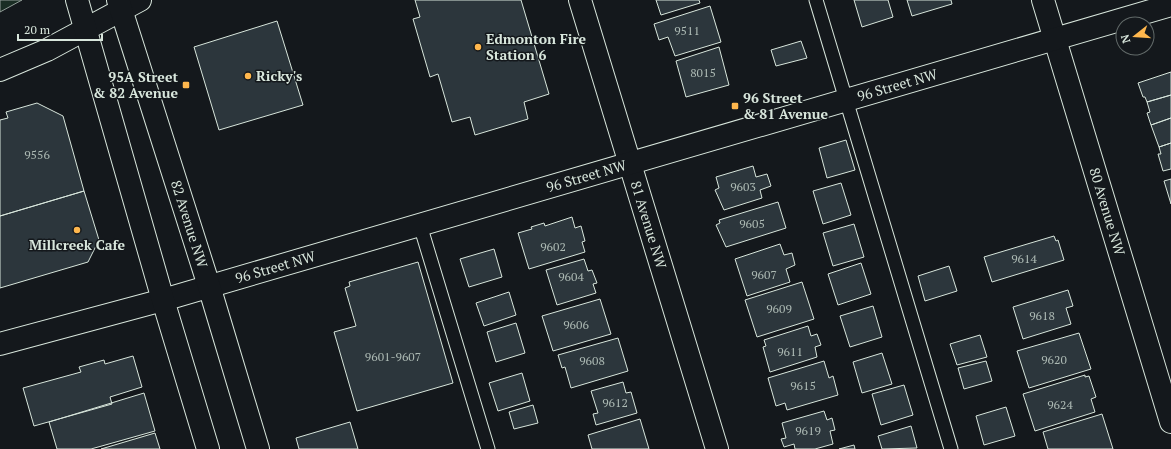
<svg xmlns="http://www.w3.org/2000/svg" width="1171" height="449" font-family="'PT Serif',serif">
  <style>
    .green { fill: #1a2d24; stroke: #939e99 }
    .building { fill: #2c363c; stroke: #d8e6dc }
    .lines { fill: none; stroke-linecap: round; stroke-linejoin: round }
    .service-casing { stroke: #d8e6dc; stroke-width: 15 }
    .minor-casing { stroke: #d8e6dc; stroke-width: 24 }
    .tertiary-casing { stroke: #d8e6dc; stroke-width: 24 }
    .secondary-casing { stroke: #d8e6dc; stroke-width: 24 }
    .service { stroke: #14181c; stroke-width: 13 }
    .minor { stroke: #14181c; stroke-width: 22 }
    .tertiary { stroke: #14181c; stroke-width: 22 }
    .secondary { stroke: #14181c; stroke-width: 22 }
    .poi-dot { fill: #ffb74d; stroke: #14181c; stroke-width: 1.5 }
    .labels { text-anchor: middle; stroke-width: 3; stroke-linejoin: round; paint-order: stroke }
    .number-label { font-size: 12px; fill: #adbab4 }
    .poi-label { font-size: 14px; font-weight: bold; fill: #d8e6dc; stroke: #14181c; text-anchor: start }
    .street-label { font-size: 14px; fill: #d8e6dc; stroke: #14181c }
  </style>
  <rect width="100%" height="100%" fill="#14181c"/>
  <!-- green -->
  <path class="green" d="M0,0H22L0,12Z"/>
  <!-- building -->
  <path class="building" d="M415,0H521L549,94L524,102L528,119L475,135L470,117L452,122L438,74L430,77L413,19L420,17Z
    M656,0H699L700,3L661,15Z
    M854,0H888L893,17L862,27Z
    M907,0H951L952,4L912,16Z
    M710,6L721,42L675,56L668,37L659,40L654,24Z
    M277,21L303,105L219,130L194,47Z
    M801,41L807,58L776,66L771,50Z
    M719,47L729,85L686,97L676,61Z
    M1171,72V95L1147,102L1145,97H1143L1138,83Z
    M1171,95V118L1151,125L1147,113L1150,112L1147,102Z
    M37,103L63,116L84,191L0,216V120L8,118L6,112Z
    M1171,118V143L1159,147L1151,125Z
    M846,140L855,170L827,178L819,148Z
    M1171,143V169L1163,171L1158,154H1161L1159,147Z
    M753,166L756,177L767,174L771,186L760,190L762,198L724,210L715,190L719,188L716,177Z
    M1171,179V204L1164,181Z
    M841,183L851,215L823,224L813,191Z
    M84,191L99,240L88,262L0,288V216Z
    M778,202L786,228L726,247L716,225L720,223L719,220Z
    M572,217L575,228L581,226L585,241L582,242L585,252L529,269L518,233L532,229L531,227L544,223L545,226Z
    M854,224L864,257L833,266L823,233Z
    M1054,236L1056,241L1058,240L1064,260L992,282L984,257Z
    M780,244L784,255L792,253L795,265L786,269L790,282L747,296L735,259Z
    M494,249L502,277L469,287L460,259Z
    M584,259L588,271L592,270L597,283L593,284L596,293L557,305L546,270Z
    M418,262L453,383L357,411L334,332L356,326L345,288L350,286L349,282Z
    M861,263L871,294L838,305L828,274Z
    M949,266L957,291L925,301L918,276Z
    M802,282L814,319L757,337L745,300Z
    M1068,290L1073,306L1066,308L1071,324L1023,339L1013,307Z
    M509,292L516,315L484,326L476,303Z
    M600,299L611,334L553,351L542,316Z
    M873,306L882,337L850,347L840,316Z
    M516,323L525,353L496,362L487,332Z
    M808,326L811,336L817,334L821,345L815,347L817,357L770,372L763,347L766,346L764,340Z
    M1079,333L1091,369L1029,388L1017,351Z
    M980,335L987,357L957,365L950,344Z
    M618,338L628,371L571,388L565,367L562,368L558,355Z
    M882,353L892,384L862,393L853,362Z
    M133,356L142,387L110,397L112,404L34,426L23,388L81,372L79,367L104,360L105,364Z
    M824,361L829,378L833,376L838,395L787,410L785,403L776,406L768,378Z
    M986,361L992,381L964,389L958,368Z
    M522,373L530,401L498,411L489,383Z
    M1085,375V377L1089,376L1096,397L1091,399L1095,412L1035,431L1023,394Z
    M623,382L626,393L631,392L637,413L596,425L593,414L598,413L591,391Z
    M904,385L913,415L881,425L872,394Z
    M144,393L155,431L91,449H57L49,422Z
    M533,405L538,423L514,429L509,412Z
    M1006,407L1015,436L984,445L976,416Z
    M824,411L827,420L832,418L835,430L830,431L833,444L815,449H795L794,444L784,447L781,439L786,438L782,423Z
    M1102,414L1113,449H1048L1043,432Z
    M640,419L649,449H592L588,435Z
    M350,422L358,449H299L296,438Z
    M911,426L917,448L882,449L878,436Z
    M155,433L160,449H101Z
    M854,445L855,449H839Z"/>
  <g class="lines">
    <defs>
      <path id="service" d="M816,0L951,449
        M420,225L488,449"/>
      <g id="minor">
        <path id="s1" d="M580,0L717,449"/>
        <path id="s2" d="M1043,0L1171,422"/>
        <path d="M0,70L47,50L140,0"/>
        <path d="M0,344L163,300"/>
      </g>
      <g id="tertiary">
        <path id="s3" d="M163,300L1171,5"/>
      </g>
      <g id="secondary">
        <path d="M77,0L163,300L208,449"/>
        <path id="s4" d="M118,0L209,286L258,449"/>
      </g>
    </defs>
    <!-- service casing -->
    <use href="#service" class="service-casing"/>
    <!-- minor casing -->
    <use href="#minor" class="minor-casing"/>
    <!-- tertiary casing -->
    <use href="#tertiary" class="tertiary-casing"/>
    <!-- secondary casing -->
    <use href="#secondary" class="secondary-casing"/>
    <!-- service -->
    <use href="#service" class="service"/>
    <!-- minor -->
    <use href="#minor" class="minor"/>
    <!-- tertiary -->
    <use href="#tertiary" class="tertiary"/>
    <!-- secondary -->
    <use href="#secondary" class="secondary"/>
  </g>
  <!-- markers -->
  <g class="poi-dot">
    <circle cx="478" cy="47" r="4"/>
    <circle cx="248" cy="76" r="4"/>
    <rect x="182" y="81" width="8" height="8" rx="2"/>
    <rect x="731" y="102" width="8" height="8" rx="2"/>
    <circle cx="77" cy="230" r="4"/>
  </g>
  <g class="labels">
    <!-- number labels -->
    <g class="number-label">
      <text x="687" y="35">9511</text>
      <text x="703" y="77">8015</text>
      <text x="37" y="159">9556</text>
      <text x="743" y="191">9603</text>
      <text x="752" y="228">9605</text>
      <text x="553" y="251">9602</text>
      <text x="1024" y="263">9614</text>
      <text x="764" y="279">9607</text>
      <text x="571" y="281">9604</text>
      <text x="779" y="313">9609</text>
      <text x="1042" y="320">9618</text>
      <text x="576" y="329">9606</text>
      <text x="790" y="356">9611</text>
      <text x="393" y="361">9601-9607</text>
      <text x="1054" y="364">9620</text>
      <text x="592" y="365">9608</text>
      <text x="803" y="390">9615</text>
      <text x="615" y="407">9612</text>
      <text x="1060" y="409">9624</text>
      <text x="808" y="435">9619</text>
    </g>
    <!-- poi labels -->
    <g class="poi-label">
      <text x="486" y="44">Edmonton Fire<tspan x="486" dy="16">Station 6</tspan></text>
      <text x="256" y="81">Ricky's</text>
      <text x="178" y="82" text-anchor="end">95A Street<tspan x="178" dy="16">&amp; 82 Avenue</tspan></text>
      <text x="743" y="103">96 Street<tspan x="743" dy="16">&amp; 81 Avenue</tspan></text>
      <text x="77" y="250" text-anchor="middle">Millcreek Cafe</text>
    </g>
    <!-- street labels -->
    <g class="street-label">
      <text dy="5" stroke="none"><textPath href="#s3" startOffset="765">96 Street NW</textPath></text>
      <text dy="5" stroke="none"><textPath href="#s3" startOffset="441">96 Street NW</textPath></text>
      <text dy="5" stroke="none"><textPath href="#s2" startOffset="221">80 Avenue NW</textPath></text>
      <text dy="5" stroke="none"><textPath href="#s4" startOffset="235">82 Avenue NW</textPath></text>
      <text dy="5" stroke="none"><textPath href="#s1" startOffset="235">81 Avenue NW</textPath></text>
      <text dy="5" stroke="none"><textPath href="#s3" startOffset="117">96 Street NW</textPath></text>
    </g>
  </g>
  <!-- north arrow -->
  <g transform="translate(1135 36) rotate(253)"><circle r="19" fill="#14181c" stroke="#626a69"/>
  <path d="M0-3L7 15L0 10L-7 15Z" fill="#ffb74d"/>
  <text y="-6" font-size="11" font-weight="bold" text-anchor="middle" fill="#d8e6dc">N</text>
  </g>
  <!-- scale -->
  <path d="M18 34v6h84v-6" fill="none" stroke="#d8e6dc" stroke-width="2"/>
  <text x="24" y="34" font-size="12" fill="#d8e6dc" stroke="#14181c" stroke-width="3" paint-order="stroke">20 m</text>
</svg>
